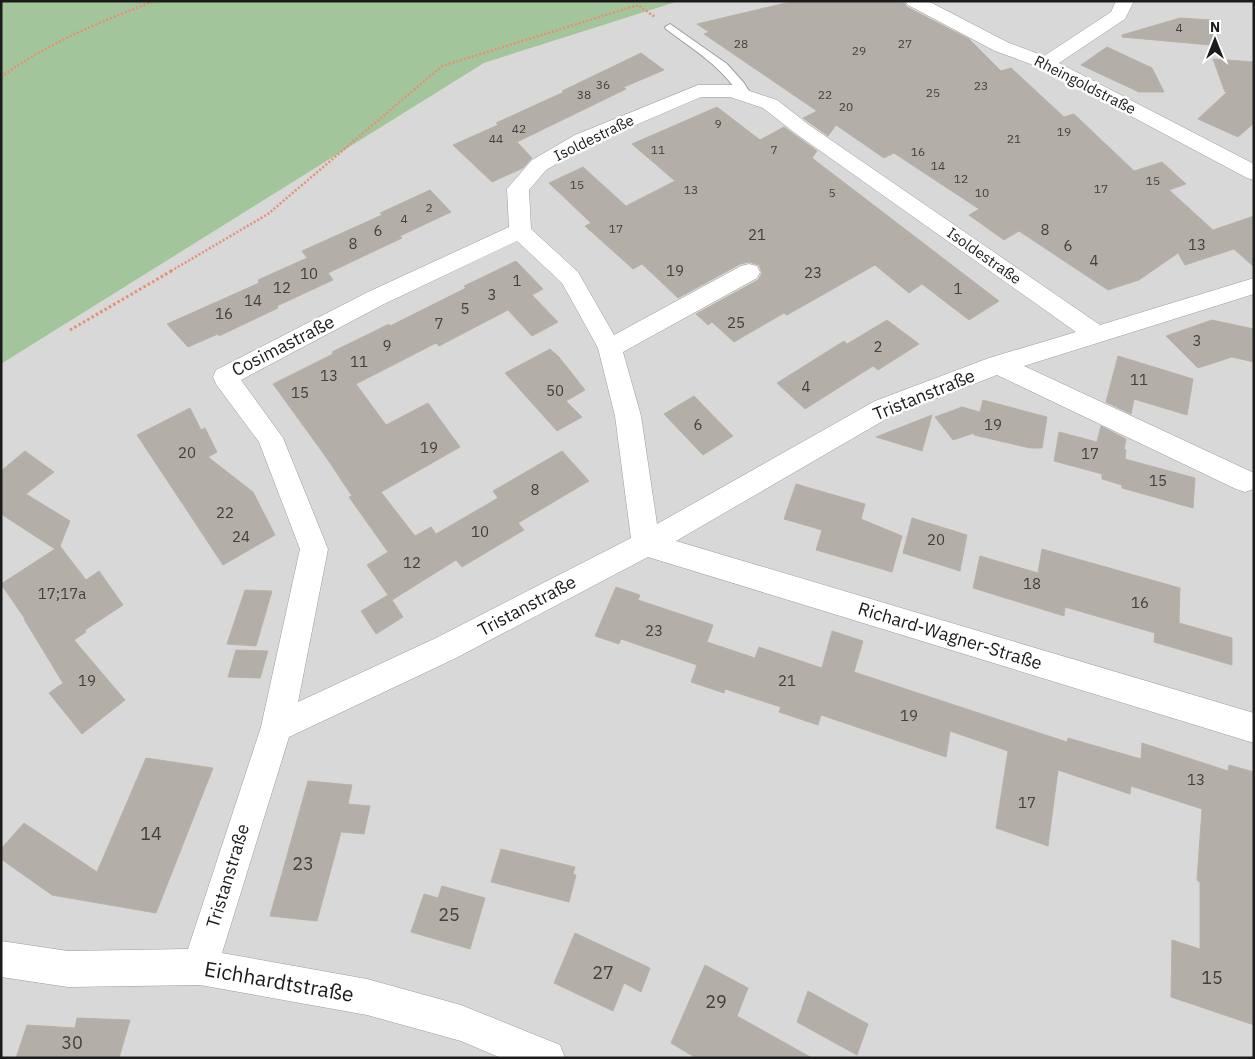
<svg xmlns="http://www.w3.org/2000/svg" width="1255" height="1059" font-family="'IBM Plex Sans',sans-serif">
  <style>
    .residential { fill: #d9d8d8 }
    .forest { fill: #a3c59b }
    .building { fill: #b4aea8; stroke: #bab1a6 }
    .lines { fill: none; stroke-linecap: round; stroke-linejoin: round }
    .service-casing { stroke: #9c9c9c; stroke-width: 2 }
    .minor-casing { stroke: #9c9c9c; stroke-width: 1 }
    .path-far1 { stroke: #e78f76; stroke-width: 2.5; stroke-dasharray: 2 2; stroke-linecap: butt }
    .path { stroke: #e78f76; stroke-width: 3; stroke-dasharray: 2.5 2.5; stroke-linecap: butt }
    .service { fill: #fff; fill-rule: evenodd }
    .minor { fill: #fff; fill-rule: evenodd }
    .labels { text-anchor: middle; stroke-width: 5; stroke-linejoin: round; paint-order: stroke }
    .far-number-label { font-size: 12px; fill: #41403e }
    .far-street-label { font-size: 15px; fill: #1b1b1b; stroke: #fff }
    .number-label { font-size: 15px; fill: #41403e }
    .street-label { font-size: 18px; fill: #1b1b1b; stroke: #fff }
    .near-number-label { font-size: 18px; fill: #41403e }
    .near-street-label { font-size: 21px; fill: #1b1b1b; stroke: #fff }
  </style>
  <rect width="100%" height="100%" fill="#ebe9e1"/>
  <!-- residential -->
  <path class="residential" d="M679,1H1254V1058H1V364L484,63Z"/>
  <!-- forest -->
  <path class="forest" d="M1,1H679L484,63L1,364Z"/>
  <!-- building -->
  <path class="building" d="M794,1H903L907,7L969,39L1001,71L1011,68L1064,117L1074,114L1134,171L1162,162L1186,184L1169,190L1213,230L1254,216V267L1234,249L1185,265L1178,253L1139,280L1108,290L1019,231L1004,240L969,215L979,209L894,153L884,158L836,125L828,136L810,123L803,118L817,111L704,34L709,32L697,24Z
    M1180,18L1211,20L1221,46L1122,37V35Z
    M1107,47L1152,68L1164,92H1139L1081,65Z
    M641,53L664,70L624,87L616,81L626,89L517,142L532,158L523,168L492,182L453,145L498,125L496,123L564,92L562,91Z
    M1213,59L1254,62V123L1238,137L1198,119L1227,92H1225Z
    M717,107L760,140L784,127L817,151L812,158L999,301L969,320L922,284L909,293L875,265L787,315L784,313L734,342L712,322L708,325L696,314L758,280L762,273L759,265L749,262L740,264L678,298L642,264L633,269L585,226L591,223L549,183L583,167L626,206L675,181L632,144Z
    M430,190L451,212L400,236L402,238L328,273L333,280L277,306L278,308L219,336L218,334L188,347L167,324L259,283L258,280L307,258L302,251L382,215L380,213Z
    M516,261L543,289L532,295L558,322L532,336L508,310L439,346L436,343L356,384L386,425L428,403L460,447L381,492L415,536L431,527L436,534L498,498L493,491L562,451L589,481L518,523L524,530L462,567L456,560L392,600L403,617L376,634L361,611L388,595L367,565L388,552L349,497L352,496L326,457L273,384L333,354L332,352L389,324L390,326L466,288L464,286Z
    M887,320L919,344L878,370L873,366L805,409L777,383L844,341L847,344Z
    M1212,320L1254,329V362L1232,357L1198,368L1166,336Z
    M550,349L559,357L585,390L566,401L582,417L557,431L505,373Z
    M1118,356L1193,379L1187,415L1134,399L1131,414L1106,402Z
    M694,396L733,436L703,455L664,414Z
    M983,400L1047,417L1042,448H1030L974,435V433L953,440L935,417L962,407L980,412Z
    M190,408L201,430L205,428L217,452L208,457L253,492L275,535L223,565L137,435Z
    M932,415L922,451L876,437Z
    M1101,426L1126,439L1124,449L1126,450L1125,459L1195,478L1193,508L1122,488V485L1102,479V474L1054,461L1059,432L1097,442Z
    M25,451L54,472L26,494L70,521L60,546L86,580L99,571L123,605L85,630L86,632L74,640L125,700L82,734L49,693L63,683L24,619H25L1,584L55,549L1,514V471Z
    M796,484L865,504L861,519L902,536L892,572L816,550L822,530L784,519Z
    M912,518L967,535L960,571L903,553Z
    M1042,549L1180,588L1179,623L1232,638V665L1154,642L1155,633L1065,607L1064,616L973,588L980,556L1038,573Z
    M616,587L640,595L638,600L713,625L707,642L755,658L759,647L822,668L832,631L863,641L854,672L1067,742L1068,738L1141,759L1142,743L1228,771L1229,765L1254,772V1025L1171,997L1172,940L1200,949V882L1197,880L1202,809L1131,786L1130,794L1058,770L1048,846L996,828L1008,751L950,731L946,757L821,715L818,725L779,712L781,707L725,689L724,693L691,682L697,665L621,639L619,644L595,636Z
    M245,590L272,591L256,646L227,644Z
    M236,650L268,651L260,678L228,677Z
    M146,758L213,768L156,913L52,895L1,859V849L24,823L97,872Z
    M308,781L352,785L348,804L370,806L364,834L341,832L317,921L270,916Z
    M501,849L575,867L573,874L576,875L569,902L491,882Z
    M442,886L485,898L470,949L411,932L424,894L438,898Z
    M575,933L650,968L641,992L624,983L613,1011L554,983Z
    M705,965L748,988L737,1016L812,1058H696L671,1043Z
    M808,991L868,1024L857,1055L797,1022Z
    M77,1018L130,1020L119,1058H16L27,1025L75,1028Z"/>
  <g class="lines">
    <defs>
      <path id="service" d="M670,24L727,64L744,83L752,96L750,98H742C721,66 697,52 666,29L665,27Z"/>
      <path id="minor" d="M905,1H928L1009,43L1044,56L1111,12L1116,1H1134L1125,19L1059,63L1254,164V180L1247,178L1039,67L995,51L908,5Z
        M698,85H732L777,100L809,125L1100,325L1254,278V294L1024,366L1254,473V489L1245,492L1236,489L997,375L893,415L676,541L1254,713V743L648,557L456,658L289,737L222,953L367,979L461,1005L560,1045L565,1058H501L461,1041L367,1015L200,985L68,987L1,977V941L68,951L188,949L261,727L300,549L259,442L216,384L213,377L216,370L368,292L509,227L507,189L532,160L575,135ZM701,97H730L763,108L795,133L1076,332L989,358L875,401L657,524L641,416L623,352L757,278L760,272L757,266L749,264L741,266L614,335L578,272L531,229L529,190L546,170L589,145ZM517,241L562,283L598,348L615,416L631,538L436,638L298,702L328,549L283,438L241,380L384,304Z"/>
    </defs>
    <!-- service casing -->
    <use href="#service" class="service-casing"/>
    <!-- minor casing -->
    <use href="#minor" class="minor-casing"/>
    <!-- path-far1 -->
    <path class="path-far1" d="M1,77C48,43 101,21 155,1
      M171,271L268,214L442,66L638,5L655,17"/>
    <!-- path -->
    <path class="path" d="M70,330L173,270"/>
    <!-- service -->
    <use href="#service" class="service"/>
    <!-- minor -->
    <use href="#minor" class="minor"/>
  </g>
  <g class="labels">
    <!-- far-number labels -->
    <g class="far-number-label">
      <text x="1179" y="32">4</text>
      <text x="741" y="48">28</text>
      <text x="905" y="48">27</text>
      <text x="859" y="55">29</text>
      <text x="603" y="89">36</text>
      <text x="981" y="90">23</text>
      <text x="933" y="97">25</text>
      <text x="584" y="99">38</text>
      <text x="825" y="99">22</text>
      <text x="846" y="111">20</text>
      <text x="718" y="128">9</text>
      <text x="519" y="133">42</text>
      <text x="1064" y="136">19</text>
      <text x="496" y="143">44</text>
      <text x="1014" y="143">21</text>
      <text x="658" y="154">11</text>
      <text x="774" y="154">7</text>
      <text x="918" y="156">16</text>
      <text x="938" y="170">14</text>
      <text x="961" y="183">12</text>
      <text x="1153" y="185">15</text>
      <text x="577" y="189">15</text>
      <text x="1101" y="193">17</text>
      <text x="691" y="194">13</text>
      <text x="832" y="197">5</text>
      <text x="982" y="197">10</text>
      <text x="429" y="212">2</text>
      <text x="404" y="223">4</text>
      <text x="616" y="233">17</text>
    </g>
    <!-- far-street labels -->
    <g class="far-street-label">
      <text transform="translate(1085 85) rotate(27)" y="5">Rheingoldstraße</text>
      <text transform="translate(594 138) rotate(-26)" y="5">Isoldestraße</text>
      <text transform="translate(984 256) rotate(35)" y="5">Isoldestraße</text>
    </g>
    <!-- number labels -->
    <g class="number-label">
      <text x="1045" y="235">8</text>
      <text x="378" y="236">6</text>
      <text x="757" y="240">21</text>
      <text x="353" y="249">8</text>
      <text x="1197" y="250">13</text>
      <text x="1068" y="251">6</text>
      <text x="1094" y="266">4</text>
      <text x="675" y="276">19</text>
      <text x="813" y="278">23</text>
      <text x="309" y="279">10</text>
      <text x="517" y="286">1</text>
      <text x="282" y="293">12</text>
      <text x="958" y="294">1</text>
      <text x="492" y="300">3</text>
      <text x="253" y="306">14</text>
      <text x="465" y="314">5</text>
      <text x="224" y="319">16</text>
      <text x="736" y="328">25</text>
      <text x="439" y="329">7</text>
      <text x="1197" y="346">3</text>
      <text x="387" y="351">9</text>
      <text x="878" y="352">2</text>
      <text x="359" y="367">11</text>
      <text x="329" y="381">13</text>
      <text x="1139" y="385">11</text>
      <text x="806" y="392">4</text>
      <text x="555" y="396">50</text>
      <text x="300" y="398">15</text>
      <text x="698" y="430">6</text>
      <text x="993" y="430">19</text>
      <text x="429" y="453">19</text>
      <text x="187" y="458">20</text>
      <text x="1090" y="459">17</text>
      <text x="1158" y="486">15</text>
      <text x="535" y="495">8</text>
      <text x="225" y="518">22</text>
      <text x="480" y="537">10</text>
      <text x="241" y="542">24</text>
      <text x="936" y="545">20</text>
      <text x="412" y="568">12</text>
      <text x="1032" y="589">18</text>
      <text x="62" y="599">17;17a</text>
      <text x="1140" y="608">16</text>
      <text x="654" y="636">23</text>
      <text x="87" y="686">19</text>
      <text x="787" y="686">21</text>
      <text x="909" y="721">19</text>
      <text x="1196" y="785">13</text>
      <text x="1027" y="808">17</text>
    </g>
    <!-- street labels -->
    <g class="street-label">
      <text transform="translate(283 346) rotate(-27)" y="6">Cosimastraße</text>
      <text transform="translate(924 395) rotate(-22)" y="6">Tristanstraße</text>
      <text transform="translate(527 606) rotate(-28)" y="6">Tristanstraße</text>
      <text transform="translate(950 636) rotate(17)" y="6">Richard-Wagner-Straße</text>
      <text transform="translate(228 876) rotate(-73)" y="6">Tristanstraße</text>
    </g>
    <!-- near-number labels -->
    <g class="near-number-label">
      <text x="151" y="840">14</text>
      <text x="303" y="870">23</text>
      <text x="449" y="921">25</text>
      <text x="603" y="979">27</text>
      <text x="1212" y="984">15</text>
      <text x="716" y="1008">29</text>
      <text x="72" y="1049">30</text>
    </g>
    <!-- near-street labels -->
    <g class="near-street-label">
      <text transform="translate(279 982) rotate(10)" y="7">Eichhardtstraße</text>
    </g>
  </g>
  <!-- border -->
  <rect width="1255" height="1059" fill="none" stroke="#1b1b1b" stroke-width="5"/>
  <!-- north arrow -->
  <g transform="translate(1215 40)" stroke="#ffffff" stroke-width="4" paint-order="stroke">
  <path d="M0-4L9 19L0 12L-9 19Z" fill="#1b1b1b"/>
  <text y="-8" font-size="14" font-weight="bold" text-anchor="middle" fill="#1b1b1b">N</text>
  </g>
</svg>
